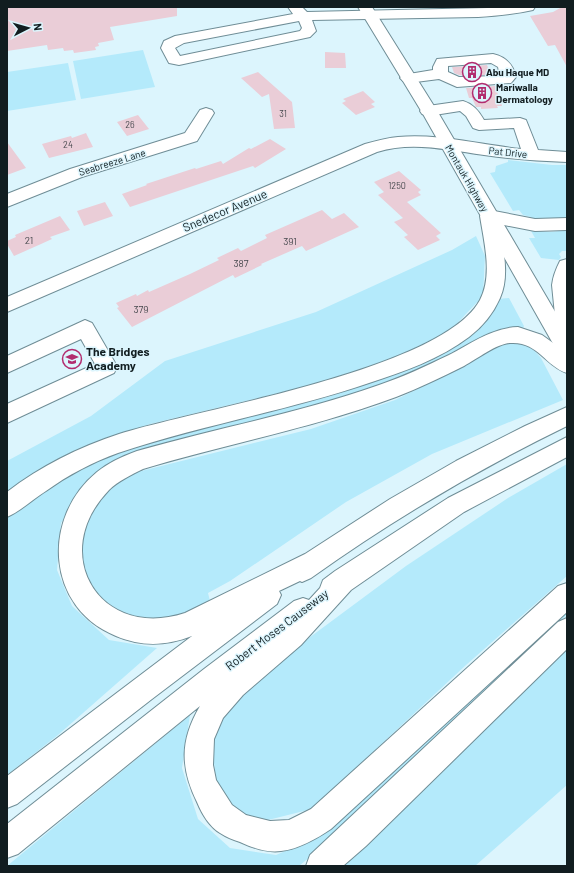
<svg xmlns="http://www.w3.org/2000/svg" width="574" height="873" font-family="Barlow,sans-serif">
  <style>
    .green { fill: #b4eafb }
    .building { fill: #eacdd7 }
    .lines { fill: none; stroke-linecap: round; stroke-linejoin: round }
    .minor-casing { stroke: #6f8d96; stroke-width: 2 }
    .major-casing { stroke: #6f8d96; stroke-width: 2 }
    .highway-casing { stroke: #6f8d96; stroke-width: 2 }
    .minor { fill: #fff; fill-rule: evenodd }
    .major { fill: #fff; fill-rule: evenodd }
    .highway { fill: #fff; fill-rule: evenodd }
    .labels { text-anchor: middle; stroke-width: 3; stroke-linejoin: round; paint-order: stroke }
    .far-number-label { font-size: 9px; fill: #47494e }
    .far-poi-label { font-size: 10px; font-weight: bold; fill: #111d20; stroke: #dcf5fd; text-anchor: start }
    .far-street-label { font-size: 10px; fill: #111d20; stroke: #dcf5fd }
    .number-label { font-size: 10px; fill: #47494e }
    .street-label { font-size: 12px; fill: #111d20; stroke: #dcf5fd }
    .poi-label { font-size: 12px; font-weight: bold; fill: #111d20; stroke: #dcf5fd; text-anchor: start }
  </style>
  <rect width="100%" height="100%" fill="#dcf5fd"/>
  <!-- green -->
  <path class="green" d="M143,50L155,87L81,99L73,61Z
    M68,63L76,100L7,111V72Z
    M508,160L552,165H567V218L531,220V217L523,215L519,210L513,211L490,173L495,172L496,166L508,162Z
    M567,230V251H562L559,254L561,257L559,260L541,258L529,238H535L531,231L551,232Z
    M476,236L485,256L483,296L448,333L401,356L345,377L150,424L95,443L7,497V461L91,416L165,361L316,312L452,250Z
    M509,298L524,326L522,331L498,330L478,342L395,381L88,483L61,523L57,570L72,606L109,640L157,648L58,735L7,775V518L25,501L87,464L144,444L331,396L403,371L497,299Z
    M518,341L531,347L541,358L563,400L432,454L346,502L230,581L208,593L211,605L163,623L126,620L98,603L79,573L78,535L99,497L129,474L311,429L395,400L460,368L504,342Z
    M567,464V576L466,665L312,809L268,820L240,814L217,789L212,745L228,703L267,669L406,566L508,498Z
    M567,607V615L311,856L299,866H7L190,715L182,768L198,819L230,848L276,855L318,837Z
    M567,647V785L475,866H341Z"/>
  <!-- building -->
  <path class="building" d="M7,7H177V16L110,27L114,40L98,43L99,46L95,47L96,50L74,53L73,50L64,51L63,48L48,50L47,45L7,51Z
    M562,7H567V67L555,45L548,46L530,16L553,12Z
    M325,52L345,53L346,68H325Z
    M487,65L491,75H459L454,73L452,67Z
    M258,72L292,102L295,128L274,129L269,94L262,97L241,78Z
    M495,86L502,106H497L498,108L481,109V107H476L472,98H469L466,88Z
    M363,91L375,102L371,104L375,107L356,115L342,103L346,101L343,99Z
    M138,115L149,129L127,136L117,122Z
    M86,133L93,147L49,158L42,144L71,136L72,138Z
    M270,139L286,149L255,168L253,166L130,207L122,194L147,185L146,184L195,168L196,169L221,161L223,164L249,148L251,149Z
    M7,142L26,168L7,175Z
    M399,171L421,190L418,192L421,195L407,202L441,233L436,236L440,240L418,250L404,237L408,235L394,222L403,218L378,195L384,192L374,182Z
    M105,202L113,216L84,226L77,211Z
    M322,210L332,219L344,213L359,227L306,251L302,246L261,264L262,265L235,278L233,275L132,327L117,308L119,307L116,303L136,294L137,296L148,290L149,292L190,274L219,260L217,258L238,248L241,251L267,238L265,235Z
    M60,216L70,230L50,237L52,239L41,244L14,256L7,244V241L16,237L15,235Z"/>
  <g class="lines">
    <defs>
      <path id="minor" d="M288,7H302L307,12L535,7L533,10C515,14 496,16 478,17L312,20L316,31L310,37L179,65L169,63L161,48L164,41L175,36L293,14ZM299,21L302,28L300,31L180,56L175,48L184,43Z
        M493,54C506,57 513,64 516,77L511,83L457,87L439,79L408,83L403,81L400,78L403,75L433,70V67L437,59ZM491,63L498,67L500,76L459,77L448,72V66Z
        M463,101C473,104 479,111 484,120L520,118L526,120L538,150L567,152V162C539,161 511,159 484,155C448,150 412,141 377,152L7,312V297L365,144C376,141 387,138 398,137C437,133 482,145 521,149L514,128L479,130L473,128L466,116L460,111L428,116L422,114L420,111L422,108L428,106Z
        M206,108L212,110L214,113L197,141L82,177L7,207V194L70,169L185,133L200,110Z
        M85,320L92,323L114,361L117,367L114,373L7,423V404L95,364L81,339L7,373V356Z"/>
      <path id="major" d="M358,7H372L439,114L567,332V358L560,356L423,114Z"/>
      <path id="highway" d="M489,210L535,219L567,218V230L535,231L499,224C503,248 510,276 500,298C493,314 482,327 469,337C440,359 403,372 369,383C287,411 201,425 118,453C93,462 68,475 46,491C33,499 21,511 7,517V492C41,466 79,447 119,434C198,409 442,370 480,300C493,275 484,242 480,216L483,212Z
        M567,259V343L560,340L557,335L552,285C553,276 556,269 560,261Z
        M518,327L542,335L567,353V373C545,366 538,341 510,343C496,344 477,359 464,366C442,377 419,388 396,397C313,428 227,444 143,469C131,475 118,481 109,490C47,554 100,641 185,613L305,554L390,499L456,461L525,426L567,407V426C477,470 392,520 311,578L302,582L300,581L279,591L281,595L277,604L152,699L17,804L7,808V776L192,636C166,646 142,647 116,636C46,608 41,518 97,472C108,463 123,456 137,451C217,428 300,413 379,385C403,377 426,366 449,355C472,343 492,328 518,327Z
        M567,437V457L464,512L351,590L301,645L243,695L223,718L214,739L213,765L216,780L232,805L246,815L270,821L289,820L311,809L558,586L567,583V612L331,829C316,839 299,849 281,851C267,853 253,848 240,842C233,840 226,837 220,833C209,826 202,814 197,802C180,767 180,740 200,706L18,854L7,858V824L204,669L294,601L303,598L309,600L320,588L323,580L335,571L448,498Z
        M567,618V649L366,846L343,866H306L310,855L558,622Z"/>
    </defs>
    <!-- minor casing -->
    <use href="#minor" class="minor-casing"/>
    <!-- major casing -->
    <use href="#major" class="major-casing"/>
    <!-- highway casing -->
    <use href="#highway" class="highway-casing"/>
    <!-- minor -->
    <use href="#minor" class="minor"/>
    <!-- major -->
    <use href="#major" class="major"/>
    <!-- highway -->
    <use href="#highway" class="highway"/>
  </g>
  <!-- icons -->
  <defs>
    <symbol id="building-ring" viewBox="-11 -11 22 22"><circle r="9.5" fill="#dcf5fd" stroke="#b22c6f" stroke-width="1.5"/><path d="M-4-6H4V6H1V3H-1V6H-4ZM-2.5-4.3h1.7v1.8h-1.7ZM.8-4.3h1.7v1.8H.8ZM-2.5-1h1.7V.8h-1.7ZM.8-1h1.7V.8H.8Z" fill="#b22c6f"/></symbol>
    <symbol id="school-ring" viewBox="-11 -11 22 22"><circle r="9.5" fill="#dcf5fd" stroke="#b22c6f" stroke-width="1.5"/><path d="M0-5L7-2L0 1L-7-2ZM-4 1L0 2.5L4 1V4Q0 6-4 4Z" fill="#b22c6f"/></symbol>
  </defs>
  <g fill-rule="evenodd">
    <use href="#building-ring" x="461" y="61" width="22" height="22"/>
    <use href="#building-ring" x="471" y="82" width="22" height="22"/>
    <use href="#school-ring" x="61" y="348" width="22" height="22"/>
  </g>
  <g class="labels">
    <!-- far-number labels -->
    <g class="far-number-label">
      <text x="283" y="117">31</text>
      <text x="130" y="128">26</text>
      <text x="68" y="148">24</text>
      <text x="397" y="189">1250</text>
    </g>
    <!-- far-poi labels -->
    <g class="far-poi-label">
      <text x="486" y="76">Abu Haque MD</text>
      <text x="496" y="91">Mariwalla<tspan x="496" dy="12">Dermatology</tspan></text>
    </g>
    <!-- far-street labels -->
    <g class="far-street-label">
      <text transform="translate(508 152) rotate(6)" y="4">Pat Drive</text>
      <text transform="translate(112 162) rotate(-17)" y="4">Seabreeze Lane</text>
      <text transform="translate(467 178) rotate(60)" y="4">Montauk Highway</text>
    </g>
    <!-- number labels -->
    <g class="number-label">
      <text x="29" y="244">21</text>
      <text x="290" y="245">391</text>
      <text x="241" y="267">387</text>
      <text x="141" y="313">379</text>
    </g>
    <!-- street labels -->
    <g class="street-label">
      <text transform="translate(225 211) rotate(-23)" y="4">Snedecor Avenue</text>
      <text transform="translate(277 630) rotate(-37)" y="4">Robert Moses Causeway</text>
    </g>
    <!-- poi labels -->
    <g class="poi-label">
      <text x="86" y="356">The Bridges<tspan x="86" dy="14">Academy</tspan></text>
    </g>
  </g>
  <!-- border -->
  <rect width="574" height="873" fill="none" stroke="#111d20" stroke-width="16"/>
  <!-- north arrow -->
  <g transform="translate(28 28) rotate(84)" stroke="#dcf5fd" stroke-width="3" paint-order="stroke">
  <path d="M0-3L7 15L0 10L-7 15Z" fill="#111d20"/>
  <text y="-6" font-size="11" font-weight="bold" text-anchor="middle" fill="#111d20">N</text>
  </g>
</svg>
